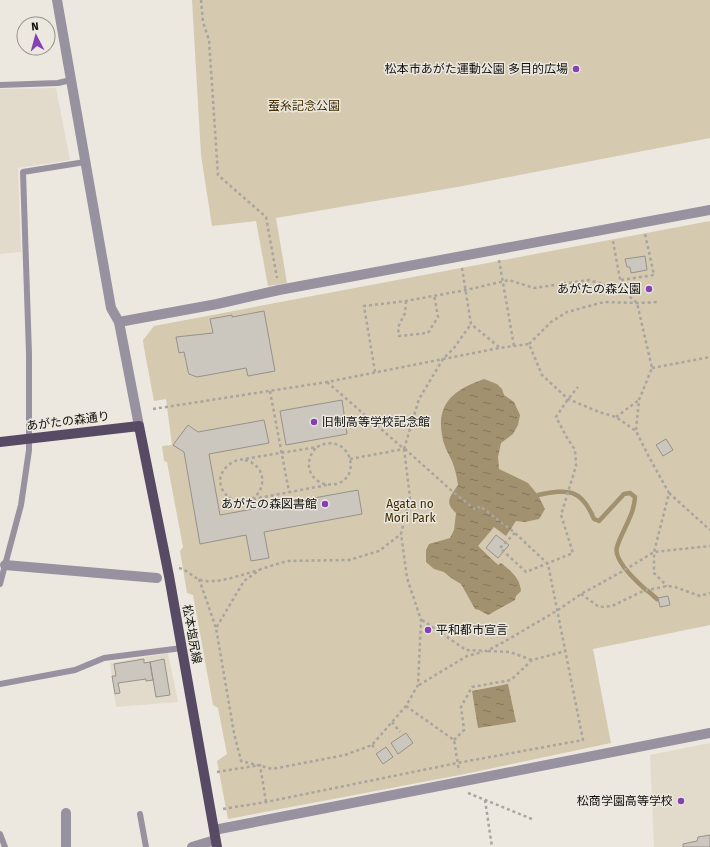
<svg xmlns="http://www.w3.org/2000/svg" width="710" height="847" font-family="'Fira Sans','Noto Sans JP',sans-serif">
  <style>
    .built { fill: #e2dbcb }
    .park { fill: #d5c9b0 }
    .water { fill: url(#water-ripples) }
    .lines { fill: none; stroke-linecap: round; stroke-linejoin: round }
    .stream { stroke: #a2916f; stroke-width: 4.5 }
    .building { fill: #cbc7be; stroke: #96928a }
    .path { stroke: #a8a59e; stroke-width: 2.5; stroke-dasharray: 3 3; stroke-linecap: butt }
    .service { stroke: #9891a0; stroke-width: 6 }
    .minor { stroke: #9891a0; stroke-width: 10 }
    .tertiary { stroke: #9891a0; stroke-width: 10 }
    .primary { stroke: #574a64; stroke-width: 10 }
    .poi-dot { fill: #8441b6; stroke: #ece8df; stroke-width: 1.5 }
    .labels { text-anchor: middle; stroke-width: 3; stroke-linejoin: round; paint-order: stroke }
    .poi-label { font-size: 12px; fill: #11100d; stroke: #ece8df; text-anchor: end }
    .park-label { font-size: 12px; fill: #402d00; stroke: #ece8df }
    .street-label { font-size: 12px; fill: #11100d; stroke: #ece8df }
  </style>
  <defs>
    <pattern id="water-ripples" width="26" height="14" patternUnits="userSpaceOnUse"><rect width="26" height="14" fill="#a2916f"/><path d="M2 4q2-2 4 0t4 0M15 11q2-2 4 0t4 0" fill="none" stroke="#83755a"/></pattern>
  </defs>
  <rect width="100%" height="100%" fill="#ece8df"/>
  <!-- built -->
  <path class="built" d="M56,88L70,160L18,168L21,252L0,254V89Z
    M168,653L178,702L116,707L110,663Z
    M710,743V847H654L650,755Z"/>
  <!-- park -->
  <path class="park" d="M192,0H710V138L463,186L276,218L287,283L268,286L256,221L212,226L201,155Z
    M710,221V625L593,649L611,743L460,775L228,819L217,761L227,754L218,708L213,705L193,595L187,593L180,551L183,547L167,462L164,461L162,446L172,445L166,399L154,401L144,348L143,340L154,326Z"/>
  <!-- water -->
  <path class="water" d="M484,379L497,384L502,389L504,395L514,402L520,415L518,425L513,434L501,443L498,457L499,469L528,483L538,495L545,509L539,519L525,522L516,521L506,536L494,527L478,546L498,565L501,563C511,571 520,578 521,591L516,596L515,600L488,615L479,610L475,609L461,584L451,578L444,572L434,569L426,562V550L429,544L450,538L454,530L456,513C444,502 450,497 458,485C457,477 455,469 452,461C448,453 443,444 442,435C436,402 456,389 484,379Z
    M508,684L516,722L478,728L472,691Z"/>
  <g class="lines">
    <!-- stream -->
    <path class="stream" d="M538,495C568,489 581,488 594,519L599,521L624,494L630,493L635,497C634,516 622,530 617,547C613,560 637,582 646,590
      M648,591L657,599"/>
  </g>
  <!-- building -->
  <path class="building" d="M645,256L647,270L631,273L630,267H627L625,259Z
    M264,311L275,371L248,376L246,368L197,377L189,374L188,371L184,352L179,353L176,337L213,333L210,319L232,315V317Z
    M342,400L347,434L286,445L280,411Z
    M264,420L269,443L209,454L220,515L358,490L362,514L264,532L269,558L251,561L246,535L200,544L184,452L173,445L188,425L198,432Z
    M666,439L673,450L663,456L656,445Z
    M496,535L509,545L498,558L486,548Z
    M668,596L670,605L660,607L658,598Z
    M144,659V663L150,662L153,680L146,681V679L118,683L120,693L115,694L112,676H116L114,664Z
    M164,659L170,695L156,697L150,662Z
    M406,733L413,743L398,754L391,743Z
    M386,747L393,757L383,764L376,754Z
    M710,835V847H683V844L697,841L698,837Z"/>
  <g class="lines">
    <!-- path -->
    <path class="path" d="M201,0L203,22L209,40L218,175L266,217L277,278
      M613,241L622,290L637,303L652,368L639,400L636,430
      M499,260L514,346
      M462,268L471,324L499,347
      M621,280L654,275L645,234
      M406,301L405,313L398,327L399,336L428,333L438,317L434,295
      M529,344L551,322L567,312L604,302L637,303L659,302
      M652,368L710,357
      M375,372L364,306L406,301L466,290L509,280L534,288L589,280L622,290
      M327,382L404,449L410,497L401,534L407,578L421,620L418,685L406,706L372,745L345,755L272,769L241,761L234,733L216,628L244,581L261,569L287,561L349,560L379,551L401,534
      M270,391L289,492
      M153,409L327,382L499,348L529,344L542,375L568,399L599,412L616,417L636,431L648,455L669,493L654,552V573L667,586
      M616,417L639,400
      M404,449L419,399L443,359L454,348L471,324
      M350,459L404,449
      M245,460C275,468 262,508 236,501C230,499 225,495 222,489C216,475 226,464 238,460L317,447C349,430 364,477 336,484C330,485 323,485 318,481C305,472 307,456 317,447
      M669,493L710,530
      M253,499L327,485
      M515,533L500,548L526,572L573,553L561,515L576,466L575,450L566,436L556,417L568,399L578,387
      M179,568C187,570 192,576 198,579C214,586 243,574 259,570
      M199,579L216,628
      M581,594L599,607L612,606L643,591L667,586L675,587L700,596L710,593
      M422,620L466,650L487,651L509,639L558,610L581,594L623,571L654,552L710,546
      M488,651L510,652L532,660
      M419,685L467,656L483,652
      M406,706L454,740L459,771
      M392,722L400,732
      M454,740L464,730L461,707L472,687L511,680L532,660L566,651
      M372,745L376,750
      M217,772L260,765L266,802
      M468,793L532,819
      M485,800L492,847
      M223,809L266,802L457,763L583,740L548,564L515,533L480,506L476,510L453,492L405,449"/>
    <!-- service -->
    <path class="service" d="M0,85L58,83L71,80
      M0,584L21,505L29,450V354L23,172L85,162
      M0,684L75,670L104,658L182,648
      M140,814L146,847
      M0,834L5,847"/>
    <!-- minor -->
    <path class="minor" d="M57,0L111,308L119,322L217,304L279,290L710,210
      M5,565L157,578
      M214,830L710,733
      M66,847V813
      M192,847L215,840"/>
    <!-- tertiary -->
    <path class="tertiary" d="M119,322L139,426"/>
    <!-- primary -->
    <path class="primary" d="M0,442L139,426L169,576L217,847"/>
  </g>
  <!-- markers -->
  <g class="poi-dot">
    <circle cx="576" cy="69" r="4"/>
    <circle cx="649" cy="289" r="4"/>
    <circle cx="314" cy="422" r="4"/>
    <circle cx="325" cy="504" r="4"/>
    <circle cx="428" cy="630" r="4"/>
    <circle cx="681" cy="801" r="4"/>
  </g>
  <g class="labels">
    <!-- poi labels -->
    <g class="poi-label">
      <text x="568" y="73">松本市あがた運動公園 多目的広場</text>
      <text x="641" y="293">あがたの森公園</text>
      <text x="322" y="426" text-anchor="start">旧制高等学校記念館</text>
      <text x="317" y="508">あがたの森図書館</text>
      <text x="436" y="634" text-anchor="start">平和都市宣言</text>
      <text x="673" y="805">松商学園高等学校</text>
    </g>
    <!-- park labels -->
    <g class="park-label">
      <text x="304" y="110">蚕糸記念公園</text>
      <text x="410" y="508">Agata no<tspan x="410" dy="14">Mori Park</tspan></text>
    </g>
    <!-- street labels -->
    <g class="street-label">
      <text transform="translate(68 421) rotate(-7)" y="4">あがたの森通り</text>
      <text transform="translate(192 634) rotate(80)" y="4">松本塩尻線</text>
    </g>
  </g>
  <!-- north arrow -->
  <g transform="translate(36 36) rotate(354)"><circle r="19" fill="#ece8df" stroke="#94928b"/>
  <path d="M0-3L7 15L0 10L-7 15Z" fill="#8441b6"/>
  <text y="-6" font-size="11" font-weight="bold" text-anchor="middle" fill="#11100d">N</text>
  </g>
</svg>
